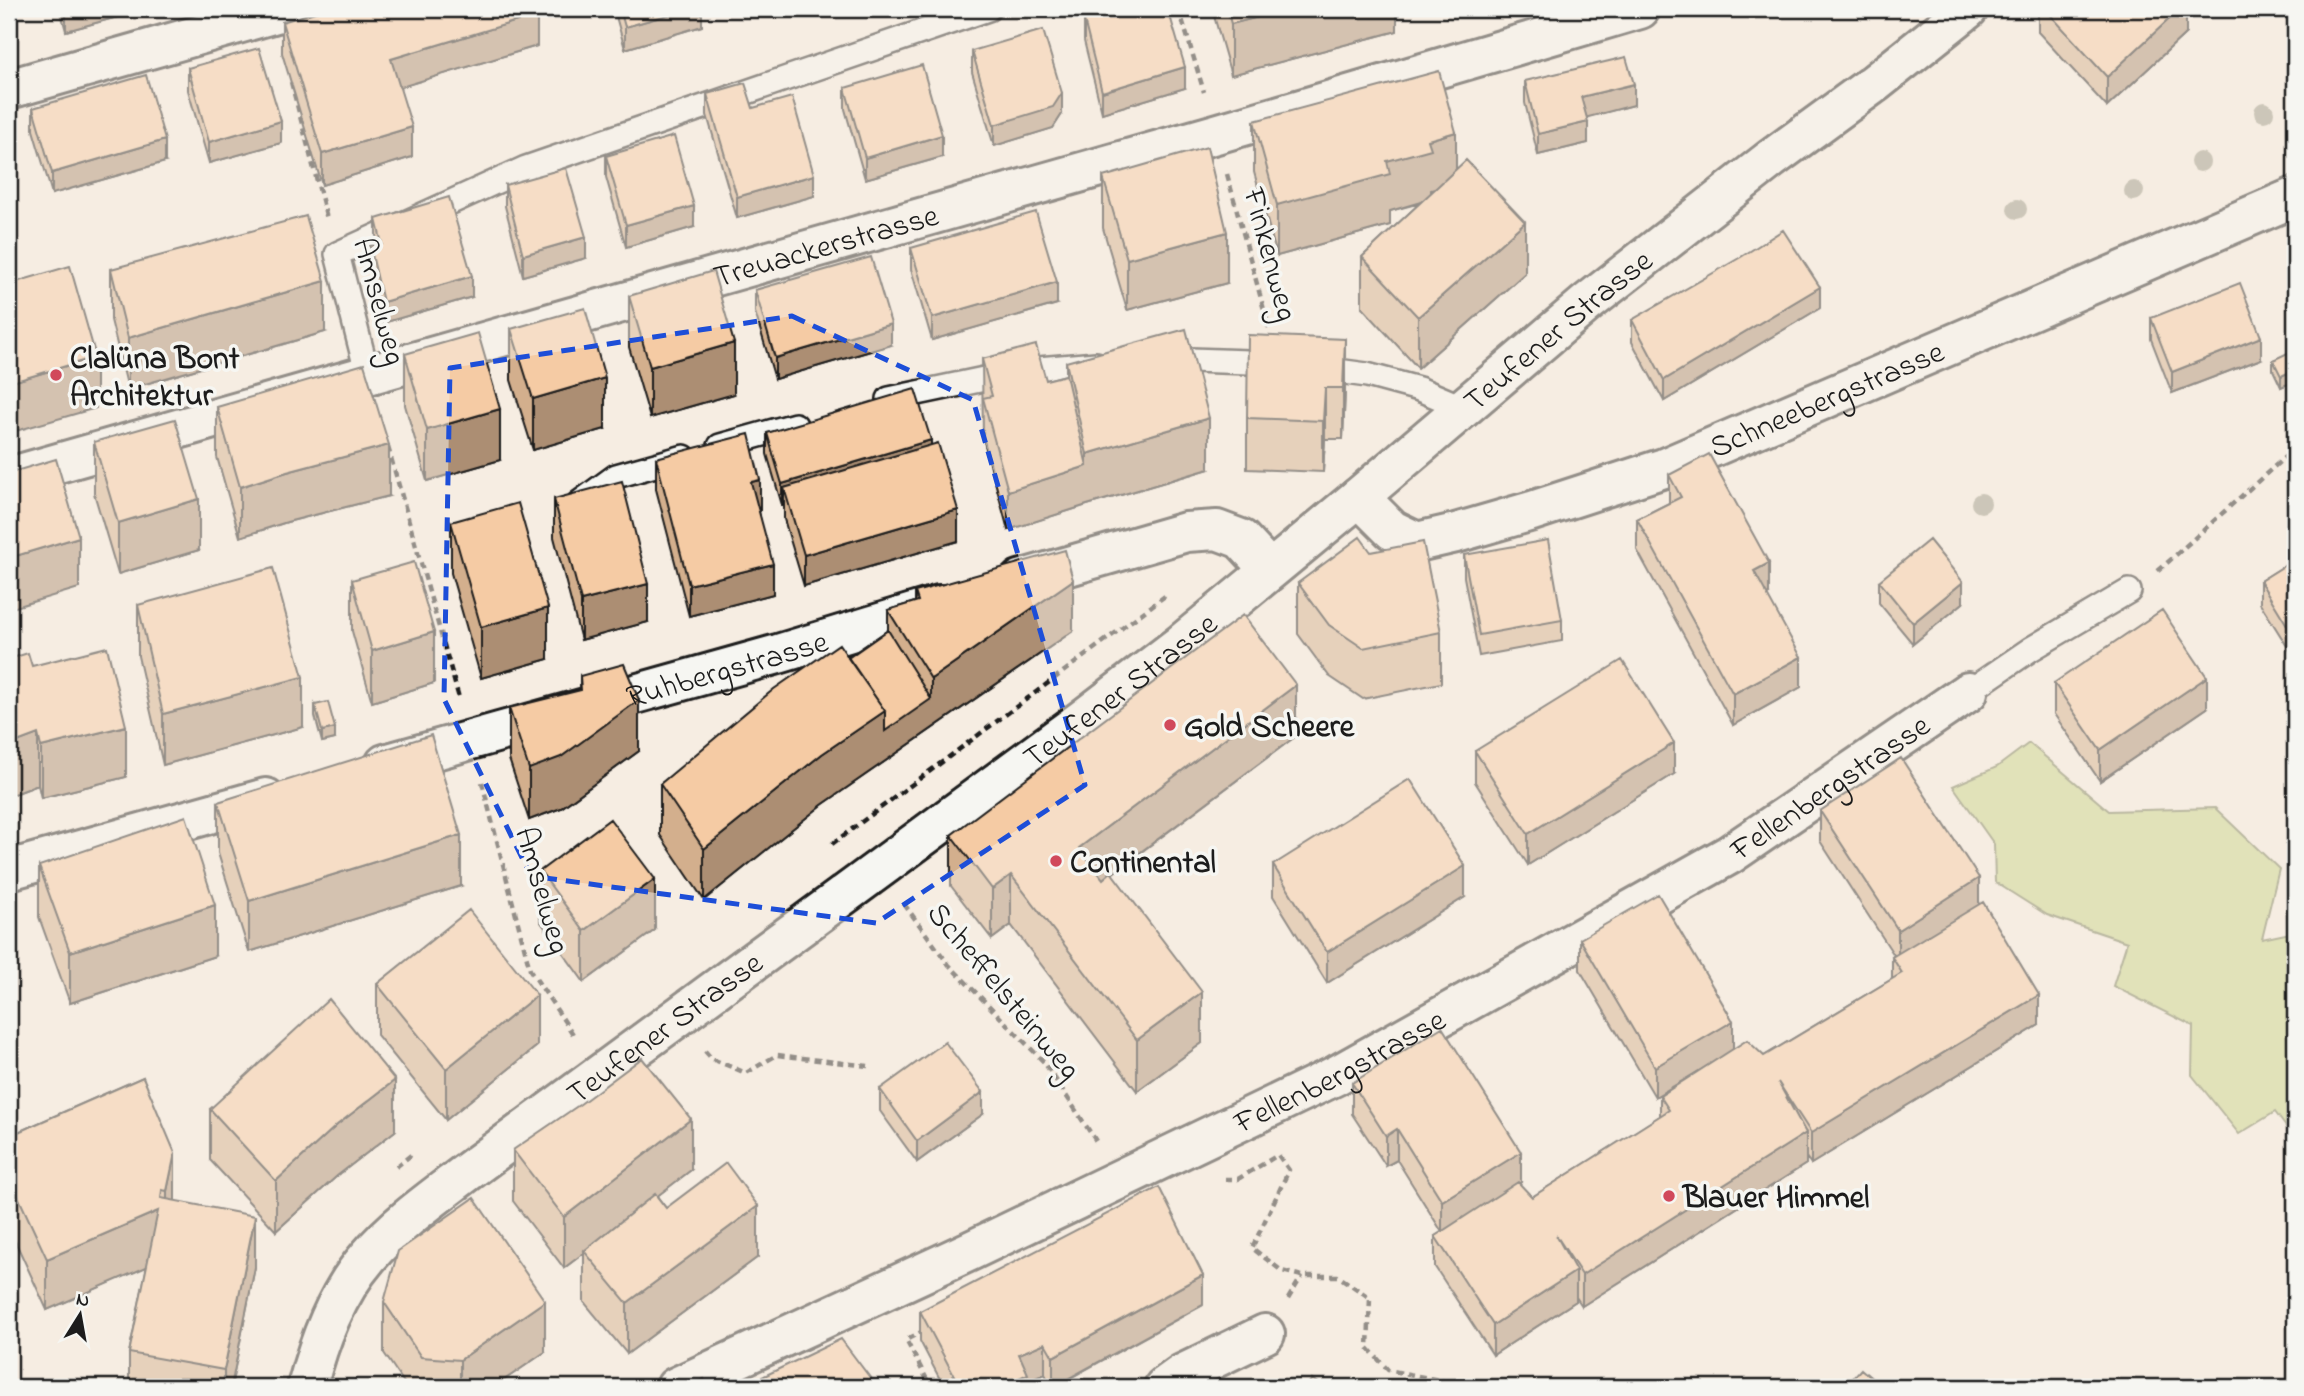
<svg xmlns="http://www.w3.org/2000/svg" width="2304" height="1396" font-family="'Indie Flower',sans-serif">
  <style>
    .green { fill: #c7d488; stroke: #727852; stroke-width: 2 }
    .lines { fill: none; stroke-linecap: round; stroke-linejoin: round }
    .service-casing { stroke: #1c1c1c; stroke-width: 28 }
    .minor-casing { stroke: #1c1c1c; stroke-width: 44 }
    .secondary-casing { stroke: #1c1c1c; stroke-width: 44 }
    .path { stroke: #1c1c1c; stroke-width: 4.5; stroke-dasharray: 7 5; stroke-linecap: butt }
    .service { stroke: #f6f6f2; stroke-width: 23 }
    .minor { stroke: #f6f6f2; stroke-width: 38 }
    .secondary { stroke: #f6f6f2; stroke-width: 38 }
    .tree { fill: #9a9887 }
    .wall { fill: #d3af8d; stroke: #1c1c1c; stroke-width: 2 }
    .shaded-wall { fill: #ac8e73; stroke: #1c1c1c; stroke-width: 2 }
    .building { fill: #f5cba4; stroke: #1c1c1c; stroke-width: 2 }
    .marked { fill: none; stroke: #1d4ed8; stroke-width: 5; stroke-dasharray: 14 9; stroke-linejoin: round }
    .poi-dot { fill: #d1495b; stroke: #f6f6f2; stroke-width: 2.5 }
    .labels { text-anchor: middle; stroke-width: 7; stroke-linejoin: round; paint-order: stroke }
    .street-label { font-size: 32px; fill: #1c1c1c; stroke: #f6f6f2 }
    .poi-label { font-size: 32px; font-weight: bold; fill: #1c1c1c; stroke: #f6f6f2; text-anchor: start }
  </style>
  <rect width="100%" height="100%" fill="#f6ede2"/>
  <filter id="ink" filterUnits="userSpaceOnUse"><feTurbulence type="fractalNoise" baseFrequency=".0143" numOctaves="2"/><feDisplacementMap in="SourceGraphic" scale="14" xChannelSelector="R" yChannelSelector="G"/><feConvolveMatrix kernelMatrix="1 2 1 2 8 2 1 2 1" color-interpolation-filters="sRGB"/></filter>
  <g filter="url(#ink)">
    <!-- green -->
    <path class="green" d="M2029,743L2109,811L2215,808L2279,869L2262,939L2295,932V1139L2275,1112L2239,1134L2192,1075L2193,1026L2113,986L2127,942L2047,915L1995,882L1994,844L1953,786L1997,767Z"/>
    <g class="lines">
      <defs>
        <path id="service" d="M1162,359L1278,363
          M1315,368L1367,375L1419,389L1464,408
          M368,376L337,254L526,168L988,9
          M889,399L1027,370L1096,364
          M720,446L795,425
          M579,503L616,476L684,457
          M1968,692L2031,649L2129,591"/>
        <g id="minor">
          <path d="M9,89L290,9"/>
          <path id="s1" d="M9,477L1216,134L1640,9"/>
          <path id="s2" d="M1359,497L1392,530L1417,542L1456,533L1532,511L1664,468L2295,197"/>
          <path d="M1020,580L1186,532L1217,530L1241,539L1269,569"/>
          <path id="s3" d="M385,764L778,654L939,605"/>
          <path d="M9,870L266,798"/>
          <path id="s4" d="M676,1387L970,1251L1337,1075L1729,855L1968,692"/>
          <path d="M1164,1387L1182,1374L1265,1334"/>
        </g>
        <g id="secondary">
          <path id="s5" d="M307,1387C319,1341 336,1294 368,1257C396,1224 432,1199 466,1173L1083,719L1181,644L1359,497L1587,303L1771,159L1875,83L1968,9"/>
        </g>
      </defs>
      <!-- service casing -->
      <use href="#service" class="service-casing"/>
      <!-- minor casing -->
      <use href="#minor" class="minor-casing"/>
      <!-- secondary casing -->
      <use href="#secondary" class="secondary-casing"/>
      <!-- path -->
      <path class="path" d="M1179,9L1204,92
        M291,82L327,219
        M1227,174L1269,328
        M388,447L459,698
        M2158,571L2295,448
        M482,782L530,970L575,1037
        M832,844L1165,596
        M904,904L949,965L1044,1062L1096,1141
        M705,1051L712,1059L746,1073L777,1055L868,1066
        M396,1167L411,1155
        M1225,1179H1238L1278,1155L1289,1170L1252,1248L1282,1271L1302,1276H1338L1370,1298L1368,1348L1388,1370L1454,1383L1462,1387
        M1288,1299L1302,1276
        M925,1330L906,1340L931,1387"/>
      <!-- service -->
      <use href="#service" class="service"/>
      <!-- minor -->
      <use href="#minor" class="minor"/>
      <!-- secondary -->
      <use href="#secondary" class="secondary"/>
    </g>
    <!-- trees -->
    <g class="tree">
      <circle cx="2264" cy="112" r="10"/>
      <circle cx="2200" cy="162" r="10"/>
      <circle cx="2134" cy="191" r="10"/>
      <circle cx="2017" cy="209" r="10"/>
      <circle cx="1981" cy="503" r="10"/>
    </g>
    <!-- wall -->
    <path class="wall" d="M60,9H147L66,31Z
      M614,9H702V26L625,49Z
      M1212,9H1397V31L1231,75Z
      M2038,9H2186V33L2107,107L2038,32Z
      M1084,20L1185,88L1102,113L1084,41Z
      M282,22L537,46L400,87L412,157L322,185L282,53Z
      M972,51L1062,114L1053,128L994,146L972,72Z
      M188,68L281,143L209,163L188,90Z
      M1525,81L1634,105L1586,117L1588,143L1538,155L1525,103Z
      M845,88L942,157L865,179L845,109Z
      M707,94L753,108L814,196L737,218L707,115Z
      M33,108L165,162L52,194L33,130Z
      M1254,121L1456,169L1525,273L1418,368L1362,307V257L1420,203L1390,211V225L1277,256L1254,172Z
      M606,156L694,227L626,247L606,177Z
      M1103,177L1227,283L1127,310L1103,228Z
      M505,185L586,258L523,276L505,206Z
      M376,219L472,297L383,323L370,268V246L378,245L376,240Z
      M911,248L1057,304L932,340L911,269Z
      M111,269L325,332L128,389L111,320Z
      M755,290L891,345L775,379L755,312Z
      M629,296L734,394L650,418L629,347Z
      M1820,308L1664,401L1632,342V320Z
      M2151,318L2261,359L2172,393L2151,339Z
      M511,329L605,429L533,450L511,380Z
      M1345,339V390L1343,439H1325L1323,472L1247,469V418Z
      M2295,352V381L2281,387L2273,370V360Z
      M405,354L500,460L427,481L405,405Z
      M982,359L1046,380L1066,375V362L1209,469L1087,505L1008,530L983,437Z
      M217,407L389,496L287,522L240,537L217,457Z
      M767,433L931,445L958,541L804,586L784,519V505H782L767,454Z
      M94,442L199,550L118,574L94,493Z
      M656,458L760,511H759L773,594L689,616L656,489Z
      M1669,475L1769,594L1767,595L1801,687L1733,725L1637,550V519L1669,503Z
      M554,499L648,622L581,640L554,537Z
      M451,522L548,659L481,678L451,573Z
      M1371,552L1441,632V683L1363,699L1329,676L1298,634V583Z
      M1464,555L1562,620V641L1479,656L1464,577Z
      M2295,559V652L2292,654L2260,603V581Z
      M352,580L434,683L372,702L352,631Z
      M1879,581L1963,603L1913,644L1879,603Z
      M915,592L1073,631L822,805L704,900L660,835V784L888,630V610L915,602Z
      M138,605L303,727L163,765L138,656Z
      M9,659L32,666L126,777L41,798L38,785L9,796Z
      M580,676L639,751L561,808L529,820L509,759V708L580,690Z
      M2054,683L2207,708L2100,781L2054,714Z
      M315,705L335,739L322,742L315,716Z
      M1296,736L1112,874L1202,1043L1137,1091L1011,925L992,939L951,886V835Z
      M1475,751L1674,774L1528,865L1475,782Z
      M218,802L461,886L249,952L218,853Z
      M1820,811L1979,904L2039,1025L1811,1164L1806,1157V1164L1582,1306L1576,1297V1301L1493,1355L1435,1267V1236L1442,1232L1397,1160L1386,1166L1352,1114V1083L1521,1182L1519,1184L1532,1197L1660,1116V1096L1692,1075L1655,1097L1580,970V939L1733,1049L1764,1056L1892,979V957L1894,955L1820,841Z
      M1273,865L1465,897L1327,983L1273,896Z
      M39,866L215,956L70,1003L39,917Z
      M540,871L655,930L584,982L540,921Z
      M377,984L537,1046L446,1120L377,1035Z
      M143,1077L175,1201L255,1267L231,1387H129V1353L147,1266L47,1310L9,1228V1136Z
      M880,1089L983,1114L917,1162L880,1111Z
      M210,1109L395,1131L337,1176L276,1231L210,1160Z
      M513,1150L691,1170L657,1196L666,1208L758,1257L627,1354L584,1302V1253L564,1268L513,1201Z
      M384,1302L545,1352L494,1387H407L384,1353Z
      M1203,1305L1054,1387H1052L1045,1374L1028,1381V1387H944L920,1341V1311Z
      M758,1379L877,1387H758Z"/>
    <!-- shaded-wall -->
    <path class="shaded-wall" d="M71,9H147L66,31V10Z
      M689,9H702V26L625,49V27Z
      M1290,9H1397V31L1231,75V24Z
      M2180,9H2186V33L2107,107V77Z
      M537,15V46L391,90V59Z
      M1185,67V88L1102,113V92Z
      M1634,84V105L1581,119V97Z
      M1062,93V114L1053,128L994,146V125Z
      M281,121V143L209,163V142Z
      M1588,122V143L1538,155V134Z
      M412,127V157L322,185V154Z
      M1456,132V183L1431,190V199L1390,211V225L1277,256V205L1387,161L1428,140Z
      M942,135V157L865,179V158Z
      M165,140V162L52,194V173Z
      M814,175V196L737,218V197Z
      M694,206V227L626,247V225Z
      M1525,222V273L1418,368V317Z
      M1227,232V283L1127,310V259Z
      M586,237V258L523,276V255Z
      M472,276V297L383,323V302Z
      M325,281V332L128,389V338Z
      M1057,282V304L932,340V318Z
      M1820,287V308L1664,401V380Z
      M891,324V345L775,379V358Z
      M2261,337V359L2172,393V372Z
      M1345,339V390L1343,439V388Z
      M734,343V394L650,418V367Z
      M96,357V408L9,433V383Z
      M2295,370V381L2281,387V376Z
      M605,378V429L533,450V399Z
      M1325,388V439L1323,472V421Z
      M500,409V460L427,481V430Z
      M1209,418V469L1087,505L1008,530V491L1087,466V454Z
      M931,440V462L784,488V505H782V484Z
      M389,445V496L287,522L240,537V487L287,472Z
      M760,480V511L751,513V482Z
      M199,499V550L118,574V523Z
      M958,510V541L804,586V555Z
      M79,537V588L9,609V558Z
      M1769,563V594L1754,602V571Z
      M773,564V594L689,616V585Z
      M1073,580V631L822,805L704,900V849L822,754L885,711L931,699V679Z
      M1963,582V603L1913,644V623Z
      M648,584V622L581,640V601Z
      M548,608V659L481,678V627Z
      M2295,631V652L2292,654V633Z
      M434,632V683L372,702V651Z
      M1801,657V687L1733,725V694Z
      M303,677V727L163,765V714Z
      M2207,677V708L2100,781V750Z
      M1296,685V736L1079,898V848Z
      M639,700V751L561,808L529,820V769Z
      M126,726V777L41,798V747Z
      M335,728V739L322,742V731Z
      M38,734V785L9,796V745Z
      M1674,743V774L1528,865V834Z
      M461,835V886L249,952V901Z
      M1465,866V897L1327,983V952Z
      M1011,875V925L992,939V889Z
      M1979,878V909L1898,961V930Z
      M655,879V930L584,982V931Z
      M215,905V956L70,1003V952Z
      M1202,992V1043L1137,1091V1040Z
      M537,995V1046L446,1120V1069Z
      M2039,995V1025L1811,1164V1133Z
      M1733,1021V1051L1655,1097V1067Z
      M395,1080V1131L337,1176L276,1231V1181L337,1125Z
      M983,1092V1114L917,1162V1141Z
      M691,1119V1170L585,1252L584,1251V1253L564,1268V1217Z
      M1397,1129V1160L1386,1166V1136Z
      M1806,1133V1164L1582,1306V1275Z
      M1521,1152V1182L1442,1232V1201Z
      M175,1153V1204L167,1242V1191Z
      M758,1206V1257L627,1354V1303Z
      M158,1211V1262L47,1310V1259Z
      M255,1216V1267L231,1387H224V1370Z
      M1576,1271V1301L1493,1355V1325Z
      M1203,1275V1305L1053,1387V1357Z
      M545,1301V1352L494,1387H460V1360Z
      M1045,1343V1374L1028,1381V1387H999L1019,1354Z"/>
    <!-- building -->
    <path class="building" d="M325,9H536L537,15L391,59L412,127L322,154L282,22Z
      M620,9H689L625,27Z
      M1121,9H1168L1185,67L1102,92L1084,20Z
      M1227,9H1290L1231,24Z
      M2045,9H2180L2107,77Z
      M1043,30L1062,93L1053,107L994,125L972,51Z
      M259,48L281,121L209,142L188,68Z
      M1626,57L1634,84L1581,97L1588,122L1538,134L1525,81Z
      M922,65L942,135L865,158L845,88Z
      M1439,71L1456,132L1428,140L1431,149L1387,161L1390,174L1277,205L1254,121Z
      M146,75L165,140L52,173L33,108Z
      M745,83L753,108L792,97L814,175L737,197L707,94Z
      M674,136L694,206L626,225L606,156Z
      M1207,147L1227,232L1127,259L1103,177Z
      M1466,160L1525,222L1418,317L1362,257Z
      M566,168L586,237L523,255L505,185Z
      M449,197L472,276L383,302L370,246L382,244L376,219Z
      M1036,212L1057,282L932,318L911,248Z
      M306,216L325,281L128,338L111,269Z
      M1783,230L1820,287L1664,380L1632,320L1741,257Z
      M871,257L891,324L775,358L755,290Z
      M70,266L96,357L9,383V284Z
      M713,271L734,343L650,367L629,296Z
      M2240,283L2261,337L2172,372L2151,318Z
      M585,308L605,378L533,399L511,329Z
      M1186,329L1209,418L1087,454L1066,362Z
      M478,333L500,409L427,430L405,354Z
      M1248,335L1345,339L1343,388H1325L1323,421L1247,418Z
      M1036,345L1046,380L1066,375L1087,466L1008,491L983,398L992,396L982,359Z
      M2294,350L2295,370L2281,376L2273,360Z
      M364,364L389,445L287,472L240,487L217,407Z
      M915,389L931,440L782,484L767,433Z
      M175,419L199,499L118,523L94,442Z
      M749,434L760,480L751,482L773,564L689,585L656,458Z
      M938,443L958,510L804,555L784,488Z
      M1709,454L1769,563L1754,571L1801,657L1733,694L1637,519L1681,497L1669,475Z
      M56,459L79,537L9,558V473Z
      M622,481L648,584L581,601L554,499Z
      M518,503L548,608L481,627L451,522Z
      M1360,537L1371,552L1423,542L1441,632L1363,648L1329,625L1298,583Z
      M1548,540L1562,620L1479,635L1464,555Z
      M1929,540L1963,582L1913,623L1879,581Z
      M1065,550L1073,580L931,679L888,610L918,601L915,592Z
      M2295,559V631L2292,633L2260,581Z
      M414,562L434,632L372,651L352,580Z
      M273,568L303,677L163,714L138,605Z
      M2162,610L2207,677L2100,750L2054,683Z
      M1243,615L1296,685L1079,848L1103,879L1111,872L1202,992L1137,1040L1011,875L992,889L951,835Z
      M888,630L931,699L885,731V711L848,658Z
      M839,644L885,711L822,754L704,849L660,784L774,689Z
      M107,647L126,726L41,747L38,734L9,745V659L28,653L32,666Z
      M1622,660L1674,743L1528,834L1475,751Z
      M624,664L639,700L561,757L529,769L509,708L581,690L580,676Z
      M328,702L335,728L322,731L315,705Z
      M431,735L461,835L249,901L218,802Z
      M1901,758L1979,878L1898,930L1820,811Z
      M1410,779L1465,866L1327,952L1273,865Z
      M186,816L215,905L70,952L39,866Z
      M610,819L655,879L584,931L540,871Z
      M1658,894L1733,1021L1655,1067L1580,939Z
      M1983,902L2039,995L1811,1133L1778,1082L1806,1133L1582,1275L1556,1235L1576,1271L1493,1325L1435,1236L1518,1182L1532,1197L1669,1110L1660,1096L1747,1040L1764,1056L1902,973L1892,957Z
      M469,910L537,995L446,1069L377,984Z
      M329,999L395,1080L337,1125L276,1181L210,1109Z
      M1442,1027L1521,1152L1442,1201L1397,1129L1386,1136L1352,1083Z
      M945,1042L983,1092L917,1141L880,1089Z
      M642,1058L691,1119L564,1217L513,1150L579,1105Z
      M143,1077L175,1153L167,1191L162,1190L161,1198L255,1216L224,1370L129,1353L158,1211L47,1259L9,1177V1136Z
      M726,1163L758,1206L627,1303L584,1251L655,1194L666,1208Z
      M1159,1187L1203,1275L1053,1357L1045,1343L1019,1354L1028,1374L999,1387H960L920,1311Z
      M474,1198L545,1301L460,1360L421,1357L384,1302L398,1251Z
      M841,1339L877,1387H763L758,1379Z
      M1861,1369L1882,1387H1845Z
      M704,1379L708,1387H686Z
      M1312,1379L1323,1387H1306Z"/>
  </g>
  <!-- marked area -->
  <path d="M0 0H2304V1396H0ZM792,316L973,400L1085,785L876,923L531,876L444,699L450,368Z" fill="#f6ede2" fill-opacity=".55" fill-rule="evenodd"/>
  <path class="marked" d="M792,316L973,400L1085,785L876,923L531,876L444,699L450,368Z"/>
  <!-- markers -->
  <g class="poi-dot">
    <circle cx="56" cy="375" r="7"/>
    <circle cx="1170" cy="725" r="7"/>
    <circle cx="1056" cy="861" r="7"/>
    <circle cx="1669" cy="1196" r="7"/>
  </g>
  <g class="labels">
    <!-- street labels -->
    <g class="street-label">
      <text dy="11" stroke="none"><textPath href="#s1" startOffset="849">Treuackerstrasse</textPath></text>
      <text transform="translate(1272 254) rotate(75)" y="11">Finkenweg</text>
      <text transform="translate(381 301) rotate(75)" y="11">Amselweg</text>
      <text dy="11" stroke="none"><textPath href="#s5" startOffset="1654">Teufener Strasse</textPath></text>
      <text dy="11" stroke="none"><textPath href="#s2" startOffset="509">Schneebergstrasse</textPath></text>
      <text dy="11" stroke="none"><textPath href="#s3" startOffset="355">Ruhbergstrasse</textPath></text>
      <text dy="11" stroke="none"><textPath href="#s5" startOffset="1087">Teufener Strasse</textPath></text>
      <text dy="11" stroke="none"><textPath href="#s4" startOffset="1302">Fellenbergstrasse</textPath></text>
      <text transform="translate(544 890) rotate(74)" y="11">Amselweg</text>
      <text transform="translate(1005 990) rotate(50)" y="11">Scheffelsteinweg</text>
      <text dy="11" stroke="none"><textPath href="#s5" startOffset="520">Teufener Strasse</textPath></text>
      <text dy="11" stroke="none"><textPath href="#s4" startOffset="735">Fellenbergstrasse</textPath></text>
    </g>
    <!-- poi labels -->
    <g class="poi-label">
      <text x="70" y="368">Clalüna Bont<tspan x="70" dy="37">Architektur</tspan></text>
      <text x="1184" y="736">Gold Scheere</text>
      <text x="1070" y="872">Continental</text>
      <text x="1683" y="1207">Blauer Himmel</text>
    </g>
  </g>
  <!-- margin -->
  <rect width="2304" height="1396" fill="none" stroke="#f6f6f2" stroke-width="35"/>
  <rect x="18" y="18" width="2269" height="1361" fill="none" stroke="#1c1c1c" stroke-width="2.5" filter="url(#ink)"/>
  <!-- north arrow -->
  <g transform="translate(80 1315) rotate(11)" stroke="#f6f6f2" stroke-width="5" paint-order="stroke">
  <path d="M0-5L12 26L0 18L-12 26Z" fill="#1c1c1c"/>
  <text y="-10" font-size="19" font-weight="bold" text-anchor="middle" fill="#1c1c1c">N</text>
  </g>
</svg>
